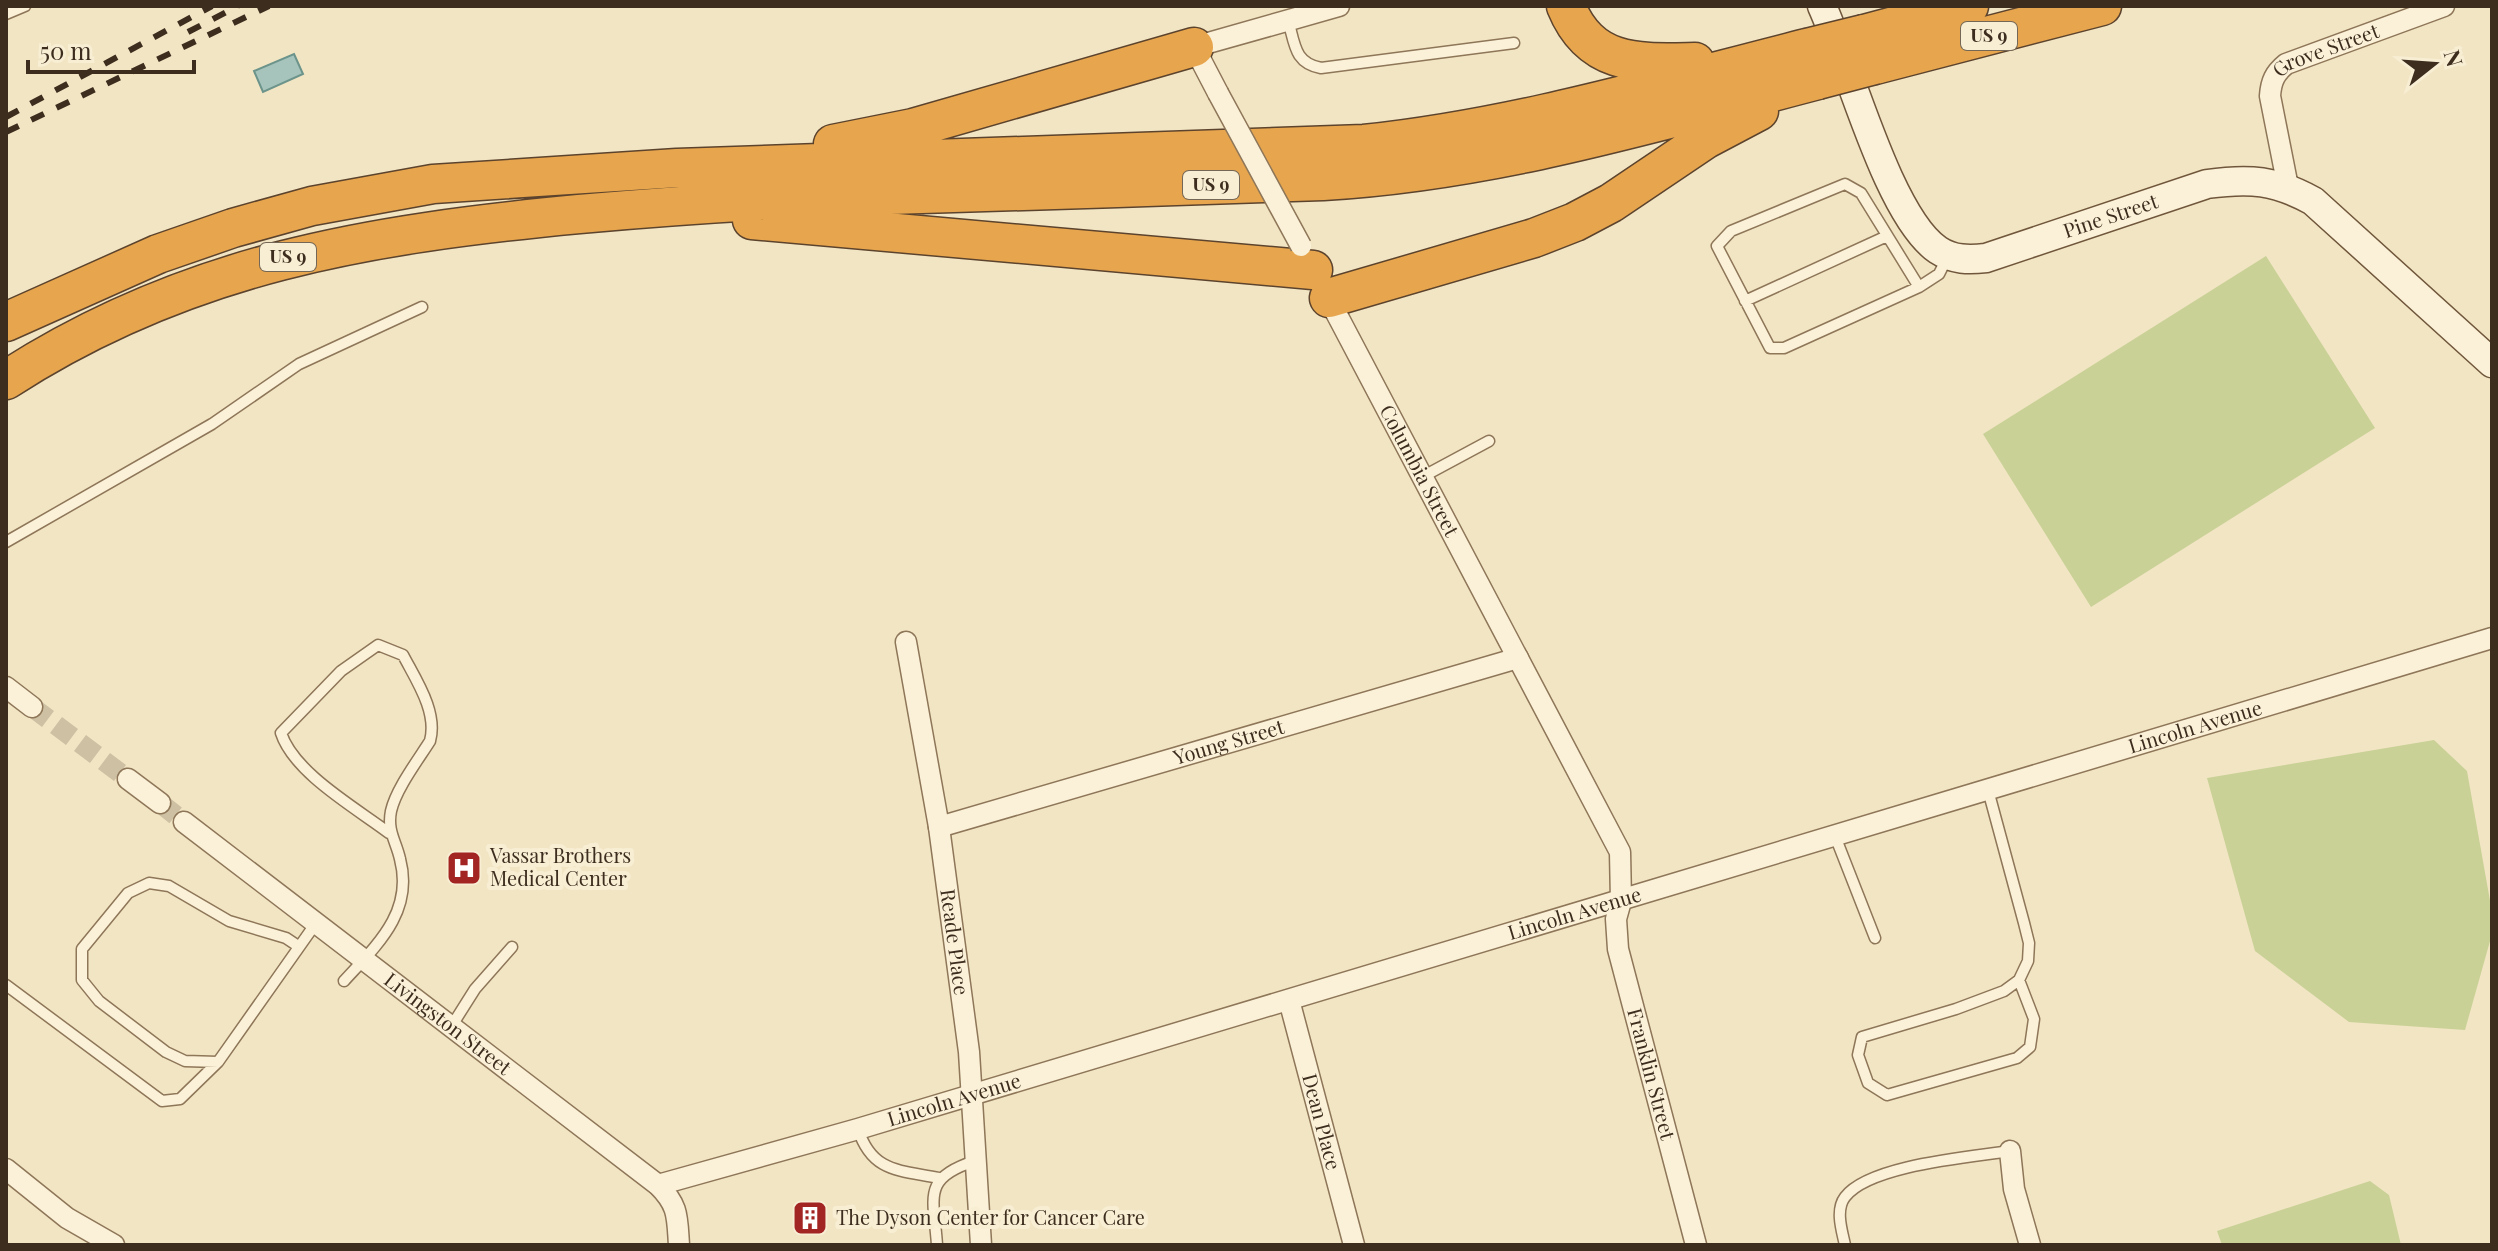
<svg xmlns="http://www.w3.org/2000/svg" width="2498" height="1251" font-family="'Playfair Display',serif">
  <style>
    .green { fill: #c9d196 }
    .water { fill: #a6c4bc; stroke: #6c948b; stroke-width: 2 }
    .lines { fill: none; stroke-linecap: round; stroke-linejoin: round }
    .street-tunnel { stroke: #cec0a3; stroke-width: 20; stroke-dasharray: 20 10; stroke-linecap: butt }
    .lane-casing { stroke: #8e7658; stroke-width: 13 }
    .street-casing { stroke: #8e7658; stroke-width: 23 }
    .secondary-casing { stroke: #70573b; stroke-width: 31 }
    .highway-casing { stroke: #5c432d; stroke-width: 41 }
    .lane { stroke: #fbf1d8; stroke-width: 10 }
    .street { stroke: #fbf1d8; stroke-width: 20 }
    .secondary { stroke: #fbf1d8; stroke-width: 28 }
    .highway { stroke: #e7a64e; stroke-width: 38 }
    .rail { stroke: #3d2d1e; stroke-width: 6; stroke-dasharray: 14 14; stroke-linecap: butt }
    .street-bridge-casing { stroke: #8e7658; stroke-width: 23; stroke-linecap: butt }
    .highway-bridge-casing { stroke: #5c432d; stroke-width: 41; stroke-linecap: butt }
    .street-bridge { stroke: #fbf1d8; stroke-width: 20 }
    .highway-bridge { stroke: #e7a64e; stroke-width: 38 }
    .labels { text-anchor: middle; stroke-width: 8; stroke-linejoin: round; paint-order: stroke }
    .shield { fill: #f8eed4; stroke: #756755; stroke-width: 2 }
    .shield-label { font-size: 18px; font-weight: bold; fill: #3d2d1e }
    .street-label { font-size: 20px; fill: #3d2d1e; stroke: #f8eed4 }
    .poi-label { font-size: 20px; fill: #3d2d1e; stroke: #f8eed4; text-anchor: start }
  </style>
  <rect width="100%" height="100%" fill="#f2e5c4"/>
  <!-- green -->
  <path class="green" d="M2266,256L2375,428L2091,607L1983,434Z
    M2434,740L2467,771L2492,912V934L2465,1030L2349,1022L2255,951L2207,778Z
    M2370,1181L2389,1195L2401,1245H2222L2217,1231Z"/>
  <!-- water -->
  <path class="water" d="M294,54L303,74L263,92L254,71Z"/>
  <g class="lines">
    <!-- street-tunnel -->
    <path class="street-tunnel" d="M32,707L128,779
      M160,803L184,822"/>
    <defs>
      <path id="lane" d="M6,14L25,6
        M1288,20C1295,44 1294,63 1321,68L1514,43
        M1919,287L1861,193L1845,184L1731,231L1717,246L1770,348H1784L1919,287L1939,274L1948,256
        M1745,301L1887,236
        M1422,477L1489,441
        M6,542L212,424L299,364L422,307
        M1988,790L2024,923L2029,943L2028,961L2019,980L2004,991L1956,1009L1862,1037L1858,1055L1868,1083L1887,1095L2017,1058L2030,1047L2034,1019L2019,980
        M1835,836L1875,938
        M298,946L286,938L229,921L169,886L149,883L128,893L82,949V980L99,1001L166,1052L185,1061L218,1062L316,923
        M344,981C377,945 414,912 400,859C396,841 387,831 391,811C396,789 418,760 430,741C438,712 416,680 403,655L378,645L341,671L281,733C294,773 356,808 389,833
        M6,985L162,1101L180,1099L218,1062
        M451,1027L475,989L512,947
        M858,1129C872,1173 900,1170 939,1178
        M937,1245C934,1198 921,1178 975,1161
        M1845,1245C1842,1231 1835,1210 1845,1197C1869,1165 1971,1157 2010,1151"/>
      <g id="street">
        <path d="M1218,93L1194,47L1339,6"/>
        <path id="s1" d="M2288,187L2270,96C2271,81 2275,73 2286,64L2444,6"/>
        <path id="s2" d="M1325,292L1620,852L1621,901L1616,919L1618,949L1696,1245"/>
        <path id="s3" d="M906,642L939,827L969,1052L981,1245"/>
        <path d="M6,687L32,707"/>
        <path d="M128,779L160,803"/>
        <path id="s4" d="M184,822L658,1185C679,1206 677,1217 679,1245"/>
        <path id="s5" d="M939,827L1518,658"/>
        <path id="s6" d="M1289,1000L1354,1245"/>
        <path d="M2010,1151L2014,1189L2030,1245"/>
        <path d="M6,1169L67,1218L114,1245"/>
        <path id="s7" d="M658,1185L858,1129L2492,638"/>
      </g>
      <g id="secondary">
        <path id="s8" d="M1822,6C1849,65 1888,216 1938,250C1953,260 1969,260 1986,258L2207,184C2250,178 2275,180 2313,201L2492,363"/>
      </g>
      <path id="highway" d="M1566,6C1591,67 1639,63 1695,62
        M1864,34L1969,6
        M1875,65L2102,6
        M833,144L913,128L1194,47
        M752,220L1313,270
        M1329,298L1534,238L1575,222L1611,203L1706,139L1759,111
        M6,322L158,254L233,228L312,206L433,184L677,168L1364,144C1516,128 1660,85 1807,48
        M6,380C187,263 369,234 579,214C682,205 786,198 890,195C1034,191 1179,186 1323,181C1494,171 1653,123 1818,80"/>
    </defs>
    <!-- lane casing -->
    <use href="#lane" class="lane-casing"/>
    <!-- street casing -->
    <use href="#street" class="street-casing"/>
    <!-- secondary casing -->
    <use href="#secondary" class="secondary-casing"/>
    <!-- highway casing -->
    <use href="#highway" class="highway-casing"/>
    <!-- lane -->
    <use href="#lane" class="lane"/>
    <!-- street -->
    <use href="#street" class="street"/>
    <!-- secondary -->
    <use href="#secondary" class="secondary"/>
    <!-- highway -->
    <use href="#highway" class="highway"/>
    <!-- rail -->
    <path class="rail" d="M188,32L238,6
      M6,117L212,6
      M6,132L269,6"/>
    <defs>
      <path id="street-bridge" d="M1218,93L1301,246"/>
      <path id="highway-bridge" d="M1807,48L1864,34
        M1818,80L1875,65"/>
    </defs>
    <!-- street-bridge casing -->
    <use href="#street-bridge" class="street-bridge-casing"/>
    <!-- highway-bridge casing -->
    <use href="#highway-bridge" class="highway-bridge-casing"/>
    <!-- street-bridge -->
    <use href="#street-bridge" class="street-bridge"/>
    <!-- highway-bridge -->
    <use href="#highway-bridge" class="highway-bridge"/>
  </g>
  <!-- icons -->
  <defs>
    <symbol id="hospital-square" viewBox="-11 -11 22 22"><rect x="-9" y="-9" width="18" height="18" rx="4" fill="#a22423" stroke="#f8eed4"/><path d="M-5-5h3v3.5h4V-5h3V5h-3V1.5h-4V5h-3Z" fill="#fff"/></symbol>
    <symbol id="building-square" viewBox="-11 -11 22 22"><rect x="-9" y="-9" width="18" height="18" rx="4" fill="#a22423" stroke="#f8eed4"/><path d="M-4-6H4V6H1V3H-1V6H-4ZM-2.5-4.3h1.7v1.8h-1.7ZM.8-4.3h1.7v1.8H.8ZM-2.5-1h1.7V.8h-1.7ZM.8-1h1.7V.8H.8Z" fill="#fff"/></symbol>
  </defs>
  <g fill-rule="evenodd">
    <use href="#hospital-square" x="444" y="848" width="40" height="40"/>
    <use href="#building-square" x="790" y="1198" width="40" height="40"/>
  </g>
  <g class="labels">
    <!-- shield labels -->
    <g class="shield">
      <rect x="1961" y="22" width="56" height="28" rx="6"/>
      <rect x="1183" y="171" width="56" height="28" rx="6"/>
      <rect x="260" y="243" width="56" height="28" rx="6"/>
    </g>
    <g class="shield-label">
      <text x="1989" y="42">US 9</text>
      <text x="1211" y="191">US 9</text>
      <text x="288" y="263">US 9</text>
    </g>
    <!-- street labels -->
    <g class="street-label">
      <text dy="7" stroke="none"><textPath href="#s1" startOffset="172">Grove Street</textPath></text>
      <text dy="7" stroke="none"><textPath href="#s8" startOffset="454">Pine Street</textPath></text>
      <text dy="7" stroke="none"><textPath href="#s2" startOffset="202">Columbia Street</textPath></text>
      <text dy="7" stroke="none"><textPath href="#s7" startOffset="1604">Lincoln Avenue</textPath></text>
      <text dy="7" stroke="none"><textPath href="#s5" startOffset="302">Young Street</textPath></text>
      <text dy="7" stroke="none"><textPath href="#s7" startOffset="956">Lincoln Avenue</textPath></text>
      <text dy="7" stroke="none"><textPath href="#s3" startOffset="304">Reade Place</textPath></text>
      <text dy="7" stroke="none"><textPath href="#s4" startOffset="332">Livingston Street</textPath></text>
      <text dy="7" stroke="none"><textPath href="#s2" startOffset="860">Franklin Street</textPath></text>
      <text dy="7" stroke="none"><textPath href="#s7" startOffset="308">Lincoln Avenue</textPath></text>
      <text dy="7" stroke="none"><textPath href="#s6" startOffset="126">Dean Place</textPath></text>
    </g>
    <!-- poi labels -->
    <g class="poi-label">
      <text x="490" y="863">Vassar Brothers<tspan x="490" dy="23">Medical Center</tspan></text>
      <text x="836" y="1225">The Dyson Center for Cancer Care</text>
    </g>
  </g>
  <!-- border -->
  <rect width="2498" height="1251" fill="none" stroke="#3d2d1e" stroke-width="16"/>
  <!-- north arrow -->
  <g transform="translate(2434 64) rotate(73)" stroke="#f8eed4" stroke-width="6" paint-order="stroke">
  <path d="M0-6L14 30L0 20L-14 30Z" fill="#3d2d1e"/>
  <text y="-12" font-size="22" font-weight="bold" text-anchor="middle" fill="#3d2d1e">N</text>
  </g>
  <!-- scale -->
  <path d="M28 60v12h166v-12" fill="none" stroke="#3d2d1e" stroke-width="4"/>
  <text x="40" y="60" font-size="24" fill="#3d2d1e" stroke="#f8eed4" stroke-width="6" paint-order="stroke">50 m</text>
</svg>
